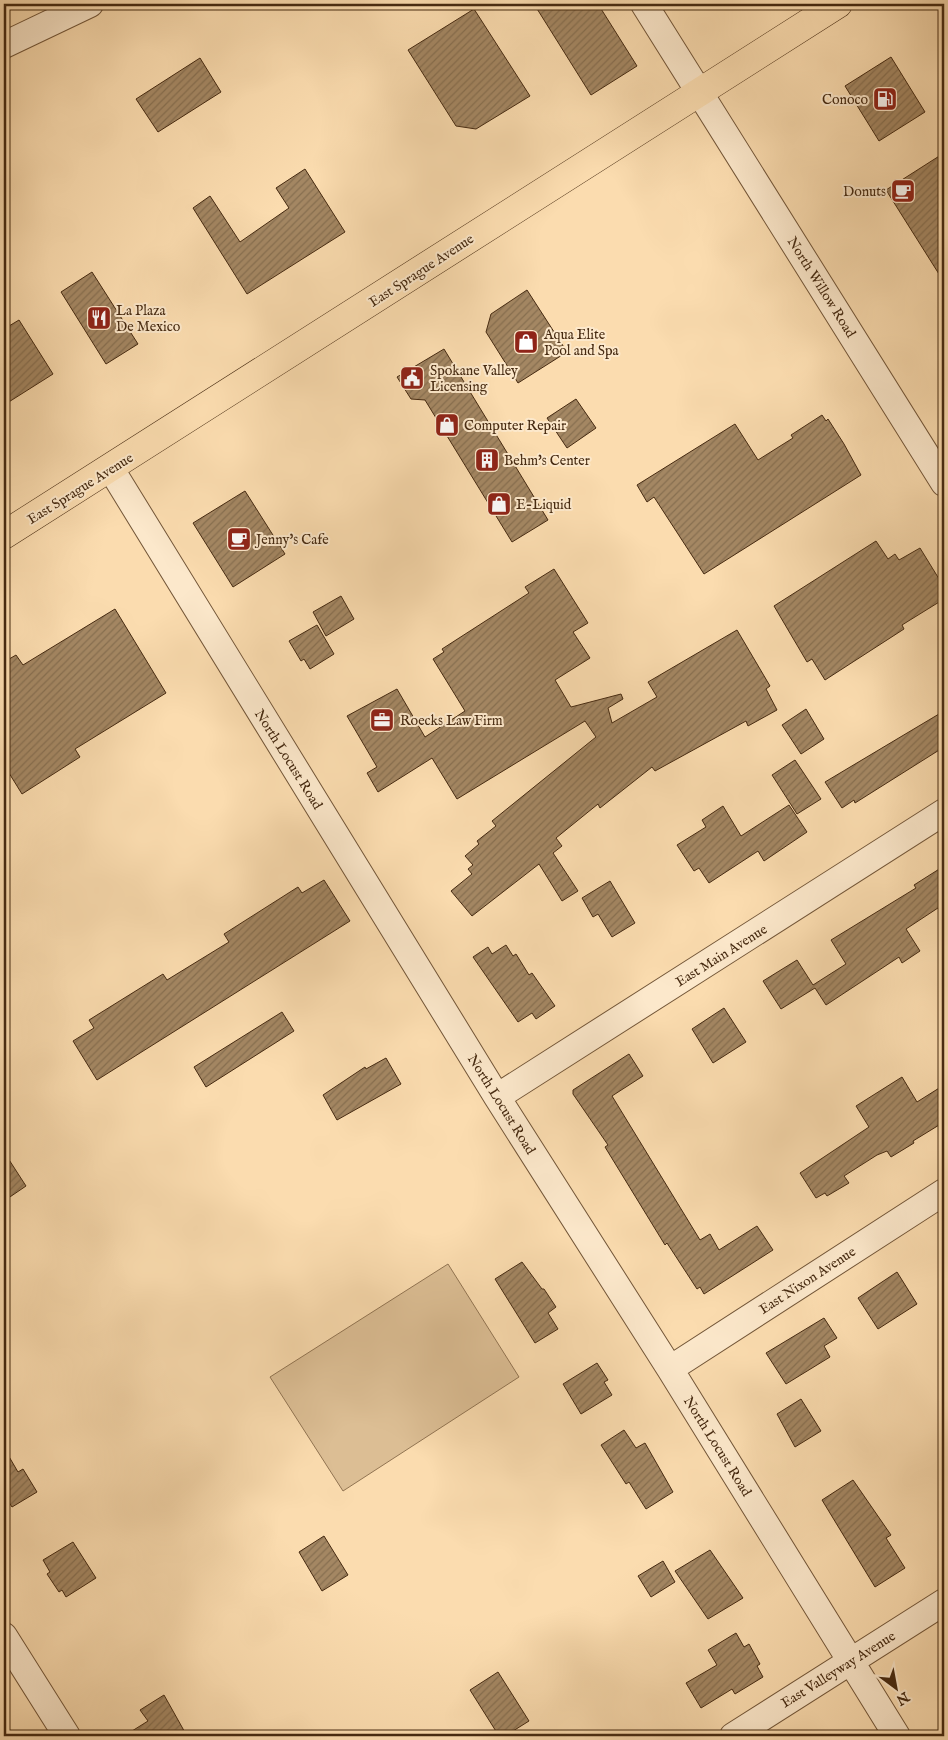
<svg xmlns="http://www.w3.org/2000/svg" width="948" height="1740" font-family="'IM FELL English',serif">
  <style>
    .grass { fill: #dcbe94; stroke: #917452 }
    .building { fill: url(#building-hatch); stroke: #462a11 }
    .lines { fill: none; stroke-linecap: round; stroke-linejoin: round }
    .street-casing { stroke: #735638; stroke-width: 28 }
    .primary-casing { stroke: #462a11; stroke-width: 29 }
    .street { stroke: #fce8cb; stroke-width: 26 }
    .primary { stroke: #fbdcaf; stroke-width: 28 }
    .labels { text-anchor: middle; stroke-width: 4; stroke-linejoin: round; paint-order: stroke }
    .poi-label { font-size: 14px; fill: #462a11; stroke: #fce8cb; text-anchor: start }
    .street-label { font-size: 14px; fill: #462a11; stroke: #fce8cb }
  </style>
  <defs>
    <pattern id="building-hatch" width="6" height="6" patternUnits="userSpaceOnUse" patternTransform="scale(1.25)"><rect width="6" height="6" fill="#a48763"/><path d="M-1 1l2-2M0 6l6-6M5 7l2-2" fill="none" stroke="#876f50"/></pattern>
  </defs>
  <rect width="100%" height="100%" fill="#fbdcaf"/>
  <filter id="stains"><feTurbulence type="fractalNoise" baseFrequency=".004" numOctaves="4"/><feColorMatrix values="0 0 0 0 .2 0 0 0 0 .09 0 0 0 0 .02 0 0 0 .5 -.17"/></filter>
  <radialGradient id="worn" r=".72"><stop offset=".6" stop-color="#630" stop-opacity="0"/><stop offset="1" stop-color="#630" stop-opacity=".3"/></radialGradient>
  <!-- grass -->
  <path class="grass" d="M448,1264L519,1377L343,1491L270,1377Z"/>
  <!-- building -->
  <path class="building" d="M534,4H598L637,66L591,95Z
    M474,9L530,96L476,129L456,126L408,50Z
    M891,57L925,112L879,141L845,86Z
    M200,58L221,92L158,132L136,99Z
    M944,153V282L886,190Z
    M305,169L345,232L247,294L193,208L210,196L240,242L289,208L276,188Z
    M92,272L138,344L106,364L61,292Z
    M527,290L567,352L518,383L486,332L491,314Z
    M19,320L53,374L4,405V329Z
    M444,349L548,520L512,542L425,400L411,399L397,377Z
    M576,399L596,428L567,448L547,418Z
    M822,415L826,421L828,419L844,444L861,475L704,574L654,497L647,502L637,485L735,424L758,460L793,438L791,435Z
    M245,491L285,554L233,587L193,523Z
    M876,541L888,559L895,554L899,560L920,548L944,587V599L902,625L904,629L825,680L812,659L807,662L774,606Z
    M554,569L588,623L573,632L590,658L555,680L571,707L621,694L623,699L608,708L612,723L657,697L648,682L737,630L770,686L766,689L777,710L748,726L746,721L655,771L652,767L600,808L598,804L556,838L562,846L553,853L578,891L562,901L539,864L472,916L451,891L472,874L468,869L473,865L465,856L479,844L477,841L496,826L492,821L596,737L585,721L457,799L432,758L378,792L367,773L377,767L347,716L397,689L425,737L465,711L433,659L444,652L442,649L529,593L525,587Z
    M341,596L354,619L326,636L313,612Z
    M115,609L166,693L75,749L80,757L22,794L4,765V662L16,655L23,665Z
    M317,625L334,654L310,669L304,659L301,661L289,641Z
    M806,709L824,739L801,754L782,725Z
    M944,711V747L855,803L854,800L842,808L825,782Z
    M795,760L821,799L797,814L772,775Z
    M789,805L807,832L764,861L758,851L709,883L699,868L694,871L677,845L706,827L702,820L723,806L741,836Z
    M944,866V904L906,929L920,951L902,963L899,957L826,1005L815,988L781,1009L763,981L797,960L813,985L846,964L831,940L916,888L914,885Z
    M324,880L350,921L97,1080L73,1041L94,1028L89,1020L163,974L167,980L229,942L224,934L298,887L302,893Z
    M610,881L635,923L612,937L598,914L593,917L582,898Z
    M506,945L513,956L516,954L529,975L532,973L555,1006L536,1019L532,1013L518,1022L473,957L488,947L492,954Z
    M724,1008L746,1042L713,1063L692,1029Z
    M282,1012L294,1031L206,1087L194,1067Z
    M629,1054L643,1076L612,1096L700,1240L710,1234L719,1250L757,1226L773,1250L704,1294L700,1287L697,1289L667,1243L665,1245L605,1147L608,1145L573,1094V1090Z
    M386,1058L401,1084L337,1120L323,1095L365,1067L366,1069Z
    M902,1077L917,1102L944,1085V1122L913,1141L914,1143L891,1157L887,1151L877,1155L844,1176L849,1183L827,1196L825,1193L816,1198L800,1173L869,1127L856,1106Z
    M4,1152L26,1186L4,1201Z
    M522,1262L542,1289H544L556,1307L548,1313L558,1329L535,1343L495,1279Z
    M897,1272L917,1304L878,1329L858,1298Z
    M824,1318L837,1338L824,1346L830,1357L786,1384L766,1353Z
    M597,1363L608,1380L604,1382L612,1395L581,1414L563,1384Z
    M801,1399L821,1431L795,1447L777,1414Z
    M624,1430L636,1448L645,1443L673,1492L646,1509L629,1482L626,1484L601,1445Z
    M4,1448L18,1472L23,1469L37,1492L12,1507L4,1495Z
    M853,1480L891,1535L886,1538L905,1568L875,1587L822,1500Z
    M324,1536L348,1575L322,1591L299,1552Z
    M73,1542L96,1578L66,1597L62,1590L59,1592L47,1574L50,1572L43,1560Z
    M710,1550L743,1598L708,1619L675,1571Z
    M663,1561L675,1582L651,1597L638,1576Z
    M736,1633L744,1647L749,1644L760,1664L757,1666L763,1677L735,1694L732,1689L701,1708L686,1683L717,1665L708,1650Z
    M498,1672L529,1721L505,1736H499L470,1690Z
    M164,1695L187,1736H124L148,1721L140,1710Z"/>
  <g class="lines">
    <defs>
      <path id="street" d="M644,4L944,483
        M4,45L90,4
        M111,469L497,1097L670,1369L897,1736
        M497,1097L944,812
        M670,1369L944,1192
        M4,1636L67,1736
        M733,1736L944,1602"/>
      <path id="primary" d="M4,535L838,4"/>
    </defs>
    <!-- street casing -->
    <use href="#street" class="street-casing"/>
    <!-- primary casing -->
    <use href="#primary" class="primary-casing"/>
    <!-- street -->
    <use href="#street" class="street"/>
    <!-- primary -->
    <use href="#primary" class="primary"/>
  </g>
  <!-- icons -->
  <defs>
    <symbol id="fuel-square" viewBox="-11 -11 22 22"><rect x="-9" y="-9" width="18" height="18" rx="4" fill="#8f2418" stroke="#fce8cb"/><path d="M-5.5-6h7V0h2V4h1.3V-2.5L3-4.5l.8-.8L6-3V5H2.5V1h-1V6h-7ZM-4.2-4.7v3.2H.2V-4.7Z" fill="#fff"/></symbol>
    <symbol id="cafe-square" viewBox="-11 -11 22 22"><rect x="-9" y="-9" width="18" height="18" rx="4" fill="#8f2418" stroke="#fce8cb"/><path d="M-5.5-4.5H6V0H3Q3 3.5 0 3.5H-2.5Q-5.5 3.5-5.5 0ZM3-3.2v2h1.7v-2ZM-6 4.5H4V6H-6Z" fill="#fff"/></symbol>
    <symbol id="restaurant-square" viewBox="-11 -11 22 22"><rect x="-9" y="-9" width="18" height="18" rx="4" fill="#8f2418" stroke="#fce8cb"/><path d="M-5-6h1v4h1v-4h1v4h1v-4h1v5L-1.5 .5V6h-2V.5L-5-1ZM5-6V6H3V1.5H1.5Q1.5-4 5-6Z" fill="#fff"/></symbol>
    <symbol id="shop-square" viewBox="-11 -11 22 22"><rect x="-9" y="-9" width="18" height="18" rx="4" fill="#8f2418" stroke="#fce8cb"/><path d="M-5-2.5h2.3a2.7 3.5 0 0 1 5.4 0H5L5.5 6h-11ZM-1.5-2.5h3a1.5 2.3 0 0 0-3 0Z" fill="#fff"/></symbol>
    <symbol id="civic-square" viewBox="-11 -11 22 22"><rect x="-9" y="-9" width="18" height="18" rx="4" fill="#8f2418" stroke="#fce8cb"/><path d="M-.6-6.5H3V-4.5H.6V-3L4-1V1h2V6H-6V1h2V-1L-.6-3ZM-1.2 2.5V6h2.4V2.5Z" fill="#fff"/></symbol>
    <symbol id="building-square" viewBox="-11 -11 22 22"><rect x="-9" y="-9" width="18" height="18" rx="4" fill="#8f2418" stroke="#fce8cb"/><path d="M-4-6H4V6H1V3H-1V6H-4ZM-2.5-4.3h1.7v1.8h-1.7ZM.8-4.3h1.7v1.8H.8ZM-2.5-1h1.7V.8h-1.7ZM.8-1h1.7V.8H.8Z" fill="#fff"/></symbol>
    <symbol id="office-square" viewBox="-11 -11 22 22"><rect x="-9" y="-9" width="18" height="18" rx="4" fill="#8f2418" stroke="#fce8cb"/><path d="M-6-3h4V-5.5h4V-3h4V5H-6ZM-1-4.5V-3h2v-1.5ZM-6 0V1H6V0Z" fill="#fff"/></symbol>
  </defs>
  <g fill-rule="evenodd">
    <use href="#fuel-square" x="871" y="85" width="28" height="28"/>
    <use href="#cafe-square" x="889" y="177" width="28" height="28"/>
    <use href="#restaurant-square" x="85" y="304" width="28" height="28"/>
    <use href="#shop-square" x="512" y="328" width="28" height="28"/>
    <use href="#civic-square" x="398" y="364" width="28" height="28"/>
    <use href="#shop-square" x="433" y="411" width="28" height="28"/>
    <use href="#building-square" x="473" y="446" width="28" height="28"/>
    <use href="#shop-square" x="485" y="490" width="28" height="28"/>
    <use href="#cafe-square" x="225" y="525" width="28" height="28"/>
    <use href="#office-square" x="368" y="706" width="28" height="28"/>
  </g>
  <g class="labels">
    <!-- poi labels -->
    <g class="poi-label">
      <text x="868" y="104" text-anchor="end">Conoco</text>
      <text x="886" y="196" text-anchor="end">Donuts</text>
      <text x="116" y="315">La Plaza<tspan x="116" dy="16">De Mexico</tspan></text>
      <text x="544" y="339">Aqua Elite<tspan x="544" dy="16">Pool and Spa</tspan></text>
      <text x="430" y="375">Spokane Valley<tspan x="430" dy="16">Licensing</tspan></text>
      <text x="464" y="430">Computer Repair</text>
      <text x="504" y="465">Behm's Center</text>
      <text x="516" y="509">E-Liquid</text>
      <text x="256" y="544">Jenny's Cafe</text>
      <text x="400" y="725">Roecks Law Firm</text>
    </g>
    <!-- street labels -->
    <g class="street-label">
      <text transform="translate(421 270) rotate(-33)" y="5">East Sprague Avenue</text>
      <text transform="translate(822 287) rotate(58)" y="5">North Willow Road</text>
      <text transform="translate(80 488) rotate(-32)" y="5">East Sprague Avenue</text>
      <text transform="translate(289 759) rotate(58)" y="5">North Locust Road</text>
      <text transform="translate(721 955) rotate(-32)" y="5">East Main Avenue</text>
      <text transform="translate(502 1104) rotate(58)" y="5">North Locust Road</text>
      <text transform="translate(807 1280) rotate(-33)" y="5">East Nixon Avenue</text>
      <text transform="translate(718 1446) rotate(58)" y="5">North Locust Road</text>
      <text transform="translate(838 1669) rotate(-32)" y="5">East Valleyway Avenue</text>
    </g>
  </g>
  <!-- margin -->
  <rect width="948" height="1740" fill="none" stroke="#fbdcaf" stroke-width="20"/>
  <rect x="5" y="5" width="938" height="1730" fill="none" stroke="#462a11" stroke-width="2.5"/>
  <rect x="10" y="10" width="928" height="1720" fill="none" stroke="#462a11"/>
  <!-- north arrow -->
  <g transform="translate(896 1688) rotate(148)" stroke="#fce8cb" stroke-width="4" paint-order="stroke">
  <path d="M0-4L9 19L0 12L-9 19Z" fill="#462a11"/>
  <text y="-8" font-size="14" font-weight="bold" text-anchor="middle" fill="#462a11">N</text>
  </g>
  <rect width="100%" height="100%" filter="url(#stains)"/>
  <rect width="100%" height="100%" fill="url(#worn)"/>
</svg>
